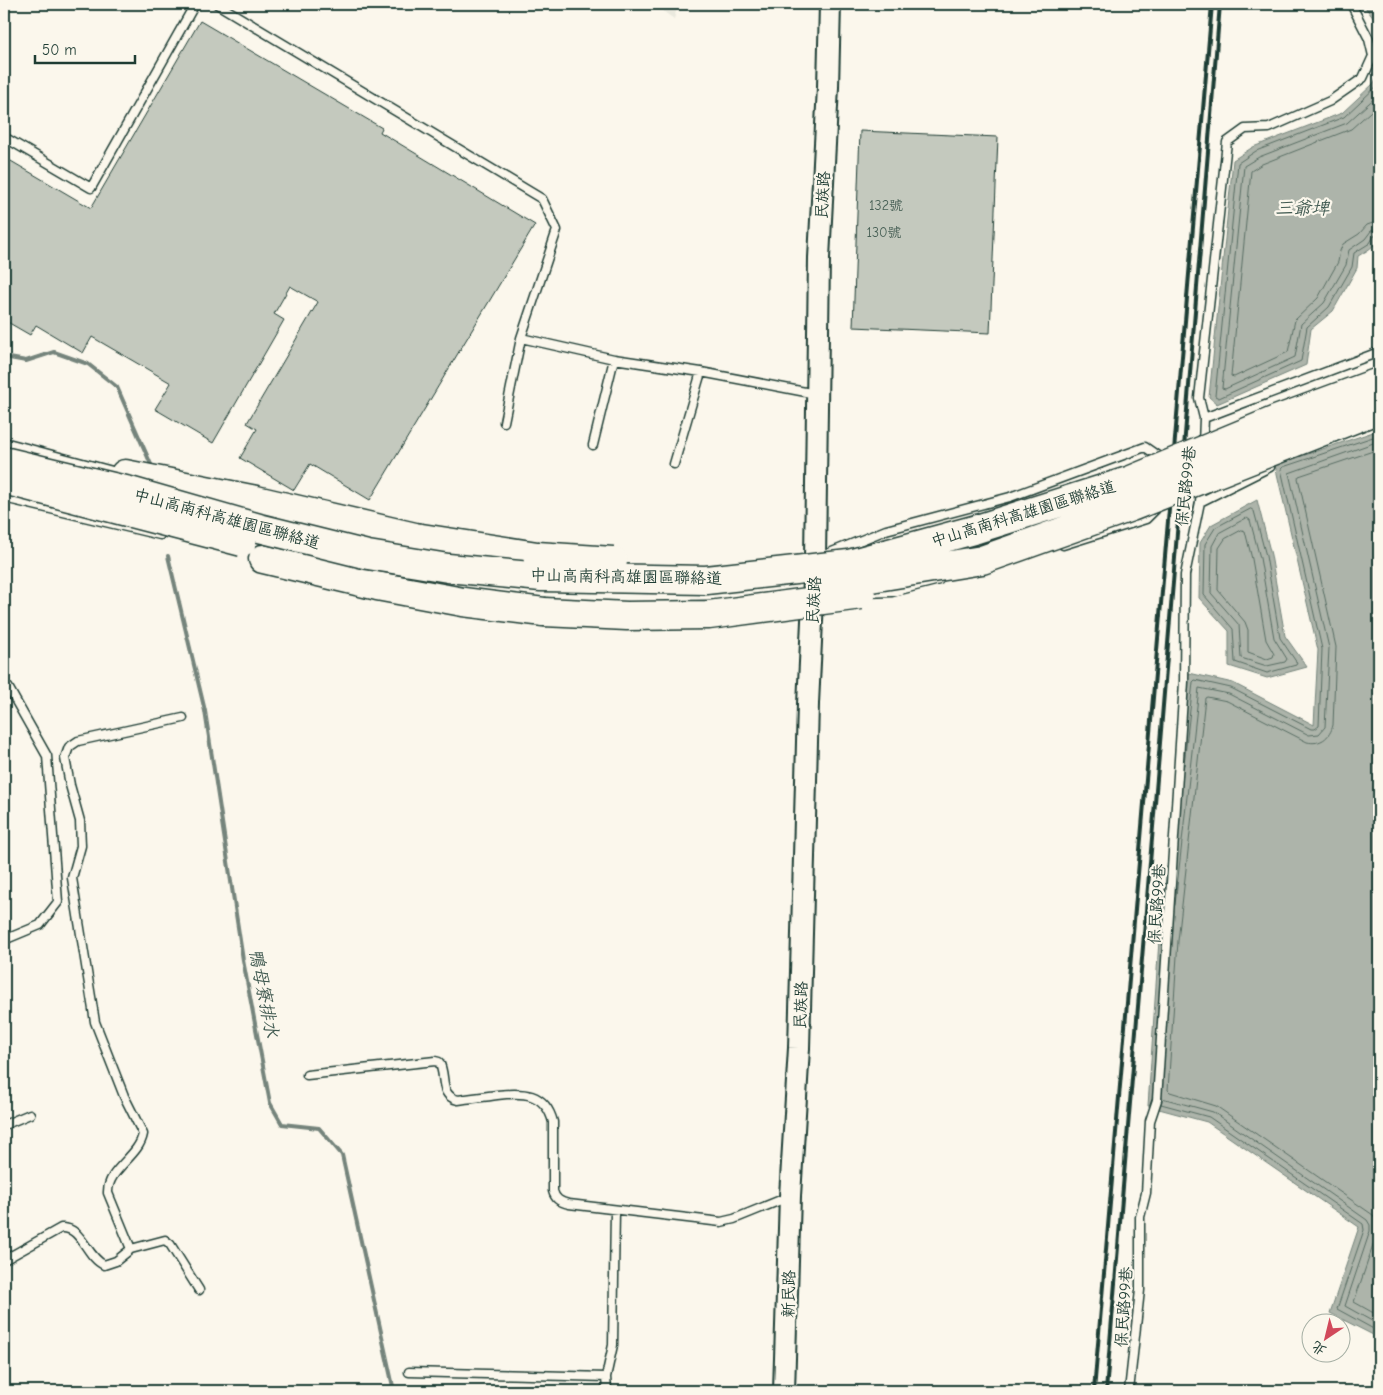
<svg xmlns="http://www.w3.org/2000/svg" width="1383" height="1395" font-family="'Comic Neue','LXGW WenKai TC',sans-serif">
  <style>
    .built { fill: #eae9de }
    .water { fill: #adb4aa; stroke: #74847b }
    .lines { fill: none; stroke-linecap: round; stroke-linejoin: round }
    .shore { stroke: #586d63; stroke-width: 1 }
    .stream { stroke: #74847b; stroke-width: 4 }
    .building { fill: #c4c9be; stroke: #1f3d34 }
    .service-casing { stroke: #1f3d34; stroke-width: 11 }
    .tertiary-casing { stroke: #1f3d34; stroke-width: 24 }
    .trunk-casing { stroke: #1f3d34; stroke-width: 31 }
    .service { stroke: #fbf7ec; stroke-width: 8 }
    .tertiary { stroke: #fbf7ec; stroke-width: 20 }
    .trunk { stroke: #fbf7ec; stroke-width: 28 }
    .rail { stroke: #1f3d34; stroke-width: 4 }
    .trunk-bridge-casing { stroke: #1f3d34; stroke-width: 31; stroke-linecap: butt }
    .trunk-bridge { stroke: #fbf7ec; stroke-width: 28 }
    .labels { text-anchor: middle; stroke-width: 4.5; stroke-linejoin: round; paint-order: stroke }
    .number-label { font-size: 14px; fill: #486056 }
    .street-label { font-size: 16px; fill: #1f3d34; stroke: #fbf7ec }
    .water-label { font-size: 18px; font-style: italic; fill: #425b52; stroke: #fbf7ec }
  </style>
  <rect width="100%" height="100%" fill="#fbf7ec"/>
  <filter id="ink" filterUnits="userSpaceOnUse"><feTurbulence type="fractalNoise" baseFrequency=".02" numOctaves="2"/><feDisplacementMap in="SourceGraphic" scale="10" xChannelSelector="R" yChannelSelector="G"/><feConvolveMatrix kernelMatrix="1 2 1 2 8 2 1 2 1" color-interpolation-filters="sRGB"/></filter>
  <g filter="url(#ink)">
    <!-- built -->
    <path class="built" d="M653,4H678L674,19Z"/>
    <!-- water -->
    <path class="water" d="M1363,4H1379V26Z
      M1379,74V200C1377,206 1379,210 1379,216C1381,240 1378,245 1358,256L1357,268L1333,311L1311,329L1306,365L1217,404L1209,397L1233,160L1253,147L1342,113L1373,84Z
      M1379,430V1338L1330,1313L1359,1227L1207,1122L1148,1106L1159,940L1189,673L1233,683L1314,725L1318,650L1275,465Z
      M1257,500L1271,555L1285,636L1307,667L1267,678L1229,666V631L1199,598L1200,543L1211,525Z"/>
    <g class="lines">
      <!-- shore -->
      <path class="shore" d="M1379,84L1344,117L1256,151L1238,163L1215,396L1219,398L1301,361L1307,327L1329,307L1352,267L1354,253L1370,243L1374,236L1379,235
        M1379,94L1347,123L1259,157L1244,166L1222,388L1225,389L1295,357L1301,324L1324,303L1346,265L1349,250L1365,239L1371,231L1379,229
        M1379,104L1351,129L1262,164L1251,171L1231,376L1234,377L1288,352L1295,320L1318,298L1338,262L1340,251L1343,244L1359,234L1367,225L1379,221
        M1379,449L1299,476L1298,478L1336,647L1333,725C1330,738 1320,745 1307,742L1227,701L1207,697L1205,698L1178,941L1168,1090L1170,1092L1216,1106L1373,1215L1377,1221L1378,1231L1354,1302L1379,1316
        M1251,509L1254,511L1266,556L1280,638L1297,663L1296,665L1267,673L1235,662L1233,629L1204,595L1205,544L1215,528Z
        M1247,518L1250,520L1260,558L1274,638L1287,659L1285,662L1267,666L1241,658L1239,625L1211,593L1212,546L1219,533Z
        M1242,530L1245,531L1252,559L1266,640L1274,654L1273,657L1267,659L1248,652V630L1245,622L1218,590L1219,548L1225,539Z
        M1184,765L1193,682L1195,680L1231,688L1311,729H1315L1319,726L1322,649L1281,469L1283,467L1379,435
        M1175,905L1199,688L1229,694L1309,735L1319,734L1325,727L1329,648L1289,473L1379,441
        M1162,1098L1213,1112L1367,1220L1370,1225V1231L1345,1306L1379,1325
        M1161,1104L1209,1117L1363,1224L1364,1230L1337,1309L1379,1332"/>
      <!-- stream -->
      <path class="stream" d="M4,357L26,361L54,352L88,364L117,387L153,469
        M168,556L205,711L243,960L270,1103L282,1124L319,1128L342,1155L394,1391"/>
    </g>
    <!-- building -->
    <path class="building" d="M200,21L382,128L380,132L535,225L370,500L310,464L294,490L240,458L257,429L247,423L318,302L290,286L274,314L284,320L213,443L155,409L171,383L92,337L83,353L36,325L30,335L4,320V157L91,208Z
      M860,131L998,137L990,333L853,327Z"/>
    <g class="lines">
      <defs>
        <path id="service" d="M217,4L542,199L557,230L521,338L504,422
          M4,137L91,188L195,4
          M521,338L614,359L701,372L816,394
          M1204,418L1379,352
          M4,442L120,473
          M1203,444L1204,418L1199,398L1227,142L1245,129L1269,128L1330,101L1363,78L1373,56L1369,39L1351,4
          M593,445L614,359
          M674,464L701,372
          M4,498L160,535
          M1200,502L1270,467
          M1063,545L1146,519L1156,509V507
          M822,556L886,530L1010,497L1145,447L1158,456V463
          M865,593L892,592L939,580
          M4,940L40,925L58,902L47,756L8,687
          M307,1075L435,1061L439,1062C447,1076 438,1095 458,1100C471,1098 484,1097 497,1095C523,1092 545,1092 553,1122V1191C555,1199 560,1202 569,1204L721,1222L734,1219L788,1197
          M4,1125L30,1114
          M131,1249L108,1193C107,1169 139,1157 143,1134L124,1096L95,1022L72,878L81,846L80,821L70,785L65,758L69,747L78,741L183,718
          M4,1260L61,1228C82,1226 86,1257 104,1265L116,1261L131,1249L165,1240L170,1244L199,1290
          M409,1372L606,1377
          M607,1391L606,1377L613,1345L615,1210
          M1129,1391L1140,1290V1217L1146,1193L1150,1121L1157,1100L1184,682L1185,575L1200,502L1201,486"/>
        <path id="tertiary" d="M784,1391L790,1196L799,1048L808,704L815,559L819,258L828,87L830,4"/>
        <path id="trunk" d="M125,474L256,500L415,537L537,556
          M263,559L377,586L463,602L544,612"/>
      </defs>
      <!-- service casing -->
      <use href="#service" class="service-casing"/>
      <!-- tertiary casing -->
      <use href="#tertiary" class="tertiary-casing"/>
      <!-- trunk casing -->
      <use href="#trunk" class="trunk-casing"/>
      <!-- service -->
      <use href="#service" class="service"/>
      <!-- tertiary -->
      <use href="#tertiary" class="tertiary"/>
      <!-- trunk -->
      <use href="#trunk" class="trunk"/>
      <!-- rail -->
      <path class="rail" d="M1094,1391L1212,4
        M1106,1391C1144,929 1184,466 1220,4"/>
      <defs>
        <path id="trunk-bridge" d="M4,461L126,490L259,528L368,555L448,568L541,577L706,580L849,564L977,529L1131,480L1276,420L1379,382
          M4,480L242,542
          M537,556L613,561
          M834,584L982,560L1131,507L1379,409
          M544,612L627,616L709,615L861,595"/>
      </defs>
      <!-- trunk-bridge casing -->
      <use href="#trunk-bridge" class="trunk-bridge-casing"/>
      <!-- trunk-bridge -->
      <use href="#trunk-bridge" class="trunk-bridge"/>
    </g>
  </g>
  <g class="labels">
    <!-- number labels -->
    <g class="number-label">
      <text x="886" y="210">132號</text>
      <text x="884" y="237">130號</text>
    </g>
    <!-- street labels -->
    <g class="street-label">
      <text transform="translate(822 195) rotate(-87)" y="6">民族路</text>
      <text transform="translate(1185 486) rotate(-84)" y="6">保民路99巷</text>
      <text transform="translate(1023 513) rotate(-17)" y="6">中山高南科高雄園區聯絡道</text>
      <text transform="translate(227 518) rotate(15)" y="6">中山高南科高雄園區聯絡道</text>
      <text transform="translate(626 576) rotate(1)" y="6">中山高南科高雄園區聯絡道</text>
      <text transform="translate(813 600) rotate(-87)" y="6">民族路</text>
      <text transform="translate(1156 904) rotate(-86)" y="6">保民路99巷</text>
      <text transform="translate(800 1005) rotate(-88)" y="6">民族路</text>
      <text transform="translate(788 1294) rotate(-89)" y="6">新民路</text>
      <text transform="translate(1123 1307) rotate(-86)" y="6">保民路99巷</text>
    </g>
    <!-- water labels -->
    <g class="water-label">
      <text x="1302" y="214">三爺埤</text>
      <text transform="translate(264 993) rotate(79)" y="6">鴨母寮排水</text>
    </g>
  </g>
  <!-- margin -->
  <rect width="1383" height="1395" fill="none" stroke="#fbf7ec" stroke-width="20"/>
  <rect x="10" y="10" width="1363" height="1375" fill="none" stroke="#1f3d34" stroke-width="2" filter="url(#ink)"/>
  <!-- north arrow -->
  <g transform="translate(1326 1338) rotate(215)"><circle r="24" fill="#fbf7ec" stroke="#a3ada2"/>
  <path d="M0-4L9 19L0 12L-9 19Z" fill="#d1495b"/>
  <text y="-8" font-size="14" font-weight="bold" text-anchor="middle" fill="#1f3d34">北</text>
  </g>
  <!-- scale -->
  <path d="M35 55v8h100v-8" fill="none" stroke="#1f3d34" stroke-width="2.5"/>
  <text x="42" y="55" font-size="15" fill="#1f3d34" stroke="#fbf7ec" stroke-width="4" paint-order="stroke">50 m</text>
</svg>
